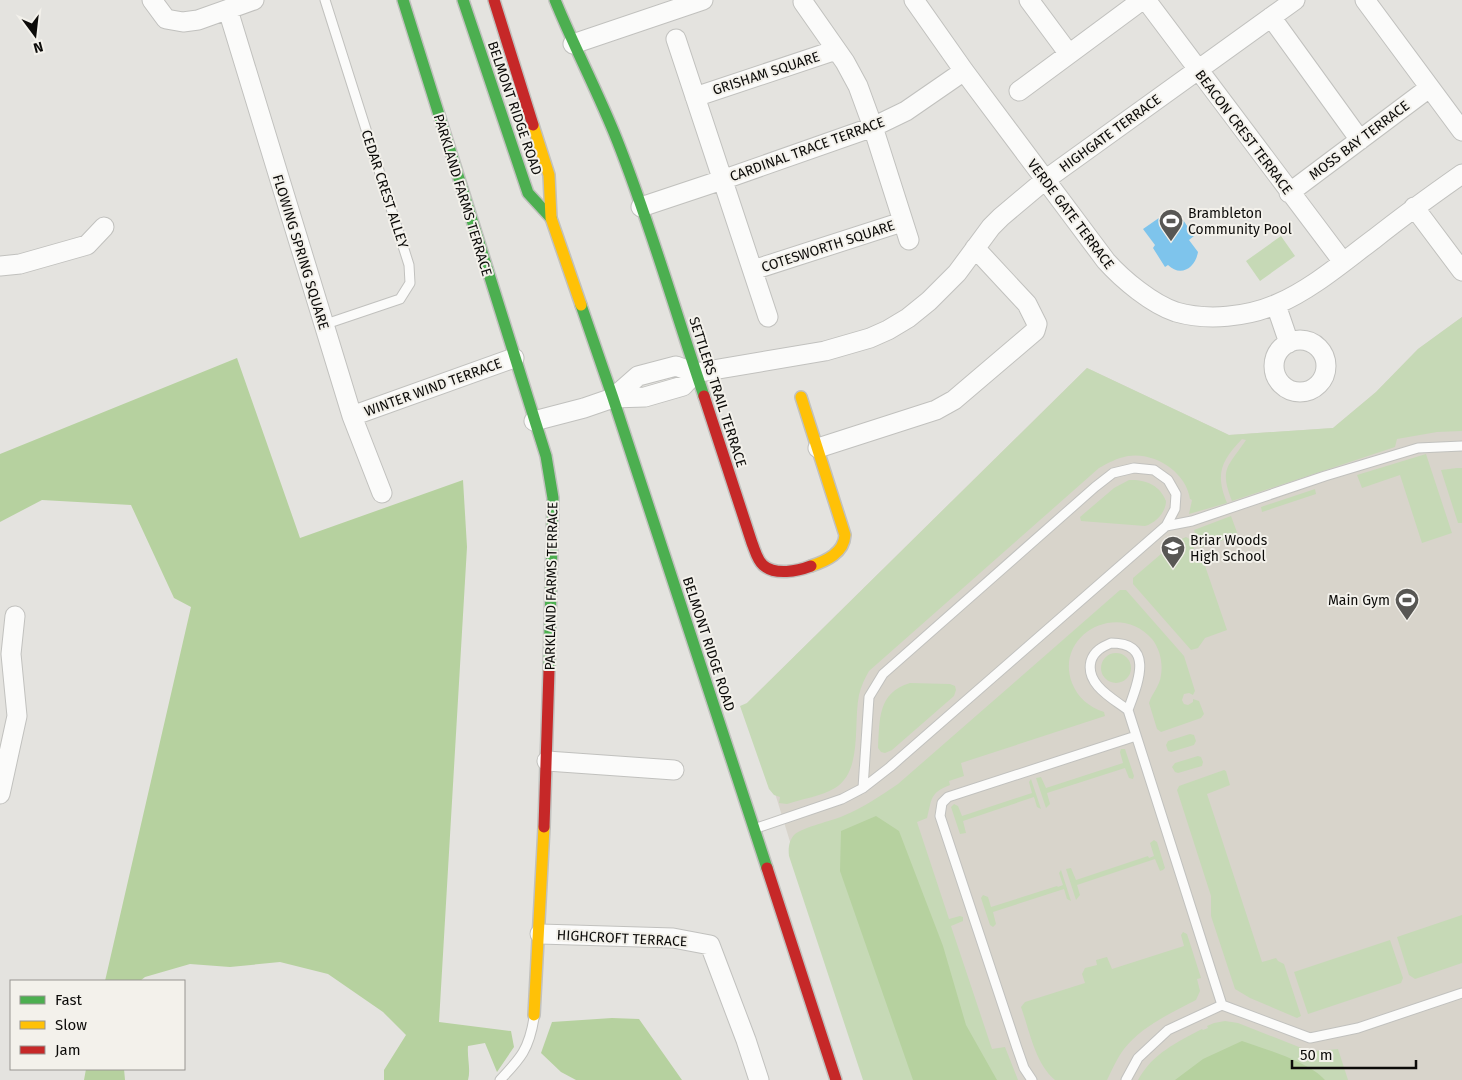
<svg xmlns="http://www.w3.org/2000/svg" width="1462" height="1080" font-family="'Fira Sans',sans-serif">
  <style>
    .built { fill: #d8d4cb }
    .green { fill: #c6d9b6 }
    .forest { fill: #b6d19f }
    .water { fill: #7ec4ec }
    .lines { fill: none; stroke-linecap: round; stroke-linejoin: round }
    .lane-casing { stroke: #c1c1be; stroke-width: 11 }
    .street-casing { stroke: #c1c1be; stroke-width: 21 }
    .fast-casing { stroke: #c1c1be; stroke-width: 14 }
    .slow-casing { stroke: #c1c1be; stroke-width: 14 }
    .jam-casing { stroke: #c1c1be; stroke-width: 14 }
    .lane { stroke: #fbfbfa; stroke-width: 9 }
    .street { stroke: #fbfbfa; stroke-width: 19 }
    .fast { stroke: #4caf50; stroke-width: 11 }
    .slow { stroke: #ffc107; stroke-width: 11 }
    .jam { stroke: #c62828; stroke-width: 11 }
    .labels { text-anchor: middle; stroke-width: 4; stroke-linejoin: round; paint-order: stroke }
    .street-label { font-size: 14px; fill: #0c0b09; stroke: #f3f1eb }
    .poi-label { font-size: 14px; fill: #0c0b09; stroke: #f3f1eb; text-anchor: start }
  </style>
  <rect width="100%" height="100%" fill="#e4e3df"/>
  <!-- built -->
  <path class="built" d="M1462,317V1080H867L814,919L747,703L1087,368L1229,435L1333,428L1376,392L1418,349Z"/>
  <!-- green -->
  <path class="green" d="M1281,236L1295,256L1260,281L1246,261Z
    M1462,317V431L1437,432L1397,439L1395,447L1232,501C1219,468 1228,467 1246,440L1242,439C1221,461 1215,474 1227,503L1189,514L1192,500L1190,499C1186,472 1155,452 1128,456C1117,458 1108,463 1099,468L869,671C865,678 861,686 859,695C853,724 863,771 835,788C822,796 802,799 787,804L779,803L780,797L774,795L769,789L740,706L747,703L1087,368L1229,435L1333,428L1376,392L1418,349Z
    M1426,454L1452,533L1422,543L1400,475L1362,488L1357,475Z
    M1457,468H1462V523H1458L1441,470Z
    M1129,480C1145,479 1160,485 1166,501C1166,512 1156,523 1145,526L1081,521L1080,517L1114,488Z
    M1315,489L1316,494L1262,512L1261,507Z
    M1231,516L1238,535L1200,548L1194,530Z
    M1186,537L1191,540L1196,555L1201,554L1227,630L1205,638L1198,648L1191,650L1133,584V578L1175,542Z
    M1120,590H1126L1184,656L1195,691L1193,695L1189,693L1184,694L1182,700L1184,704L1188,705L1193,702V699L1199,701L1204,714L1201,718L1161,732L1157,729L1149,703C1152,693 1160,686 1161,675C1163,663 1160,649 1152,639C1118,600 1054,635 1072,683C1078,698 1089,707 1104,712L1105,716L961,763L964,776L949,781L950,785C929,793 932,800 927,818L917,822L949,919L960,916L963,917V921L951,926L992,1049L1005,1047L1018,1080H863L789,856C788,848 789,840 795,834C804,827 831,821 843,816C863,808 880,796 898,784Z
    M1101 668a15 15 0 1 1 30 0a15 15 0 1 1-30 0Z
    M910,683L950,684L955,686L956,690L954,696L892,750L885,753L881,752L878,748C880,720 877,693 910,683Z
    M1190,734L1194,735L1196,741L1194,745L1171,752L1168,751L1166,745L1168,741Z
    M1121,749H1125L1134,776L1133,779L1129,778L1125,768L1047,793L1050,804L1046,808L1036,778L1041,777L1046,788L1123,763L1120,752Z
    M1198,756L1201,757L1203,762L1202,766L1178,773L1175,772L1172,767L1175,763Z
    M1224,770L1226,771L1230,785L1207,794L1262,962L1276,958L1278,961L1284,964L1301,1016L1297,1018L1250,998L1235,989L1211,916V896L1177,790L1179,786Z
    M1031,779L1041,809L1037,807L1034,797L963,821L966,833L960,834L951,807L954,804L958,806L962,816L1032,793L1029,782Z
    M1154,840L1157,842L1165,868L1163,870L1160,871L1155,859L1077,885L1080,895L1076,900L1066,869L1071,868L1076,880L1148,856L1149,858L1154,856L1150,843Z
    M1061,870L1071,901L1067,899L1064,889L993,912L996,924L993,927L990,925L981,898L983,895L988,897L991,907L1057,886L1058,887L1063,885L1059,873Z
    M1462,915V963L1415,979L1409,975L1397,937Z
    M1183,932L1187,934L1201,978L1197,979L1200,991L1196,1000C1171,1013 1142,1026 1124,1049C1117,1058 1112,1070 1107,1080H1055C1035,1063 1030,1032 1021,1007L1025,1002L1085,983L1082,974L1085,968L1097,965L1096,960L1107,957L1112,969L1184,946L1181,935Z
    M1390,940L1403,978L1401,983L1308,1014L1294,972Z
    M1225,1021L1238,1023L1304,1049L1317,1051L1338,1049L1348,1080H1138C1153,1053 1176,1043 1202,1029L1203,1030L1208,1028L1207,1026L1214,1023Z"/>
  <!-- forest -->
  <path class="forest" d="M237,358L300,538L463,480L467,547L439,1022L511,1031L514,1047L497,1072L485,1043L468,1046C467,1058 471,1069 468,1080H384V1070L406,1035L383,1012L328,974L280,962L230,967L190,964L145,977L140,981H105L191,607L174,598L131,505L42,500L0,522V454Z
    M876,816L899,831L943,946L966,1025L997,1080H913L840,871L841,831Z
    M612,1018L639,1019L682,1080H576L561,1072L541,1053L552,1022Z
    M1242,1041C1265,1049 1309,1062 1325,1080H1175L1203,1059Z
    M86,1069H124L125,1080H84Z"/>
  <!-- water -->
  <path class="water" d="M1169,211L1173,216L1179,214L1194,236L1189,240L1198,252C1195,269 1180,277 1168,265L1165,267L1153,248L1155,245L1143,229Z"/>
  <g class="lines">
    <defs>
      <path id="lane" d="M323,325L400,299L410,283L409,265L325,0
        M1166,526L1192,521L1325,476L1418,448L1462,446
        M1111,643C1156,643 1137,685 1128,710C1112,698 1085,684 1091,661C1094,651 1102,647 1111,643Z
        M1128,710L1222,1005
        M757,828L842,799L863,788L890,767L1166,526L1175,509L1176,494L1168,480L1154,470L1134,468L1113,473L1095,487L883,674L869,697L863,788
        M500,1080C521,1058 529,1049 534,1018
        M1032,1080L1024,1068L1017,1048L940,816L942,803L948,797L1136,736
        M1126,1080L1138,1058L1168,1030L1222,1005L1310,1038L1358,1028L1462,993"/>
      <path id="street" d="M152,0L166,19L183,22L198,20L254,0
        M914,0L964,71L1106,261C1123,280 1152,304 1176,312C1208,321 1247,317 1277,304C1312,289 1343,262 1374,239C1403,216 1432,195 1462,174
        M1029,0L1069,54
        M1146,0L1343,262
        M1365,0L1462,131
        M803,2L845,62L858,86L873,127L909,240
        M228,10L352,416L382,493
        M1271,17L1360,140
        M676,39L768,317
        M573,44L703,0
        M1019,91L1142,0
        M695,97L836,50
        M1289,193L1429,88
        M641,207L722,180L873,127L906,111L964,71
        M1414,207L1462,271
        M0,266L20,264L87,245L104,227
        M753,270L902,222
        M1276,305L1289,343
        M1274 366a26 26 0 1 1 52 0a26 26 0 1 1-52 0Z
        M613,398L638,376L676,366L695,373L825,351L870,338L888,330L908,318L929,301L957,273L991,227L1001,217L1045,180L1295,0
        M352,416L514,358
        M534,421L584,408L613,398L645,397L683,386L695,373
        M818,448L936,410L954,400L1035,331L1037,324L1027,304L975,248
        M547,761L674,770
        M0,794L17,716L11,654L15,616
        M540,934L673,938L710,945L746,1040L759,1080"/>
      <path id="fast" d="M403,0L546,456L553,498L549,670
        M463,0L528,193L551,218
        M555,0C574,47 598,92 617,140C650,223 675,311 704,396
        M581,305L613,398L767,868"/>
      <path id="slow" d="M533,125L549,175L551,218L581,305
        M801,397L845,535C844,553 826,561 811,566
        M534,1015L544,827"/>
      <path id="jam" d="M494,0L533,125
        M704,396L752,543C755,550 757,560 763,565C775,576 798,571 811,566
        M544,827L549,670
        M767,868L836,1080"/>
    </defs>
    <!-- lane casing -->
    <use href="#lane" class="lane-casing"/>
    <!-- street casing -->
    <use href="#street" class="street-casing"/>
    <!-- fast casing -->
    <use href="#fast" class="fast-casing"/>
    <!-- slow casing -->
    <use href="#slow" class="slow-casing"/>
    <!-- jam casing -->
    <use href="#jam" class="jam-casing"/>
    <!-- lane -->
    <use href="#lane" class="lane"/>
    <!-- street -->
    <use href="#street" class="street"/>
    <!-- fast -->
    <use href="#fast" class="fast"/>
    <!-- slow -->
    <use href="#slow" class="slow"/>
    <!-- jam -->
    <use href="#jam" class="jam"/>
  </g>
  <!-- icons -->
  <defs>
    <symbol id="stadium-pin" viewBox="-11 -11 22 30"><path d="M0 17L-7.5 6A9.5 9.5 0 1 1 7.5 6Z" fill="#585754" stroke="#f3f1eb"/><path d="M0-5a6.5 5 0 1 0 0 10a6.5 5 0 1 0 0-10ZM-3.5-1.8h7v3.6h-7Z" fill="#fff"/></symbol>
    <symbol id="school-pin" viewBox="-11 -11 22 30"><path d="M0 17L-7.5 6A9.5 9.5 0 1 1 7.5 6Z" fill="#585754" stroke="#f3f1eb"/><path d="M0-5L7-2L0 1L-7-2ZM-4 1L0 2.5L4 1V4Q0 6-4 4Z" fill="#fff"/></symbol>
  </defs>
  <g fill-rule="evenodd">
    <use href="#stadium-pin" x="1157" y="207" width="28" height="38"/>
    <use href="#school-pin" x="1159" y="534" width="28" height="38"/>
    <use href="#stadium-pin" x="1393" y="586" width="28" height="38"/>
  </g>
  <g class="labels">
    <!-- street labels -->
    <g class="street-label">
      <text transform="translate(766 73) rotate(-18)" y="5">GRISHAM SQUARE</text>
      <text transform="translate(515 108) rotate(71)" y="5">BELMONT RIDGE ROAD</text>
      <text transform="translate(1244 132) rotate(53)" y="5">BEACON CREST TERRACE</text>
      <text transform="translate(1110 133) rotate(-36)" y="5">HIGHGATE TERRACE</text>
      <text transform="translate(1359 140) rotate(-37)" y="5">MOSS BAY TERRACE</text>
      <text transform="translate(807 149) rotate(-20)" y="5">CARDINAL TRACE TERRACE</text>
      <text transform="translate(385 189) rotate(72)" y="5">CEDAR CREST ALLEY</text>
      <text transform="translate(463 195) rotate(73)" y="5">PARKLAND FARMS TERRACE</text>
      <text transform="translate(1071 214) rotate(53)" y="5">VERDE GATE TERRACE</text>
      <text transform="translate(828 246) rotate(-18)" y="5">COTESWORTH SQUARE</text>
      <text transform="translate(301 252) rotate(73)" y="5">FLOWING SPRING SQUARE</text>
      <text transform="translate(433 387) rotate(-20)" y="5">WINTER WIND TERRACE</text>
      <text transform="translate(718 392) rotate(72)" y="5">SETTLERS TRAIL TERRACE</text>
      <text transform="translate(551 586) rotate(-89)" y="5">PARKLAND FARMS TERRACE</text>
      <text transform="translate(709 644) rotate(72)" y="5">BELMONT RIDGE ROAD</text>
      <text transform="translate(622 938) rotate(3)" y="5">HIGHCROFT TERRACE</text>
    </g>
    <!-- poi labels -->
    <g class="poi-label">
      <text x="1188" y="218">Brambleton<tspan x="1188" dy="16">Community Pool</tspan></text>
      <text x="1190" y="545">Briar Woods<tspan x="1190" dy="16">High School</tspan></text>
      <text x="1390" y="605" text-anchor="end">Main Gym</text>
    </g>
  </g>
  <!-- legend -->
  <rect x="10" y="980" width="175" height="90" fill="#f3f1eb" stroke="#979591"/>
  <rect x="20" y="996" width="25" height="8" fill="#4caf50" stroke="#979591"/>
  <text x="55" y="1005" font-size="15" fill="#0c0b09">Fast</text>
  <rect x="20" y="1021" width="25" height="8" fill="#ffc107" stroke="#979591"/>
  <text x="55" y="1030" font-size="15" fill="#0c0b09">Slow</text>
  <rect x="20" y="1046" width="25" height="8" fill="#c62828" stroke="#979591"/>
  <text x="55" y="1055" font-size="15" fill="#0c0b09">Jam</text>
  <!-- north arrow -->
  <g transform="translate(35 35) rotate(165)" stroke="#f3f1eb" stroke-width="4" paint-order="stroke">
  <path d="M0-4L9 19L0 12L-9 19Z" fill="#0c0b09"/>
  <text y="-8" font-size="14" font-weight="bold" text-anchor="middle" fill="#0c0b09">N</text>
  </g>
  <!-- scale -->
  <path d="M1292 1060v8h124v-8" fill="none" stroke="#0c0b09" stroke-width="2.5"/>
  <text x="1300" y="1060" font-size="15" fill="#0c0b09" stroke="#f3f1eb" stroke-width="4" paint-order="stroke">50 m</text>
</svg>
